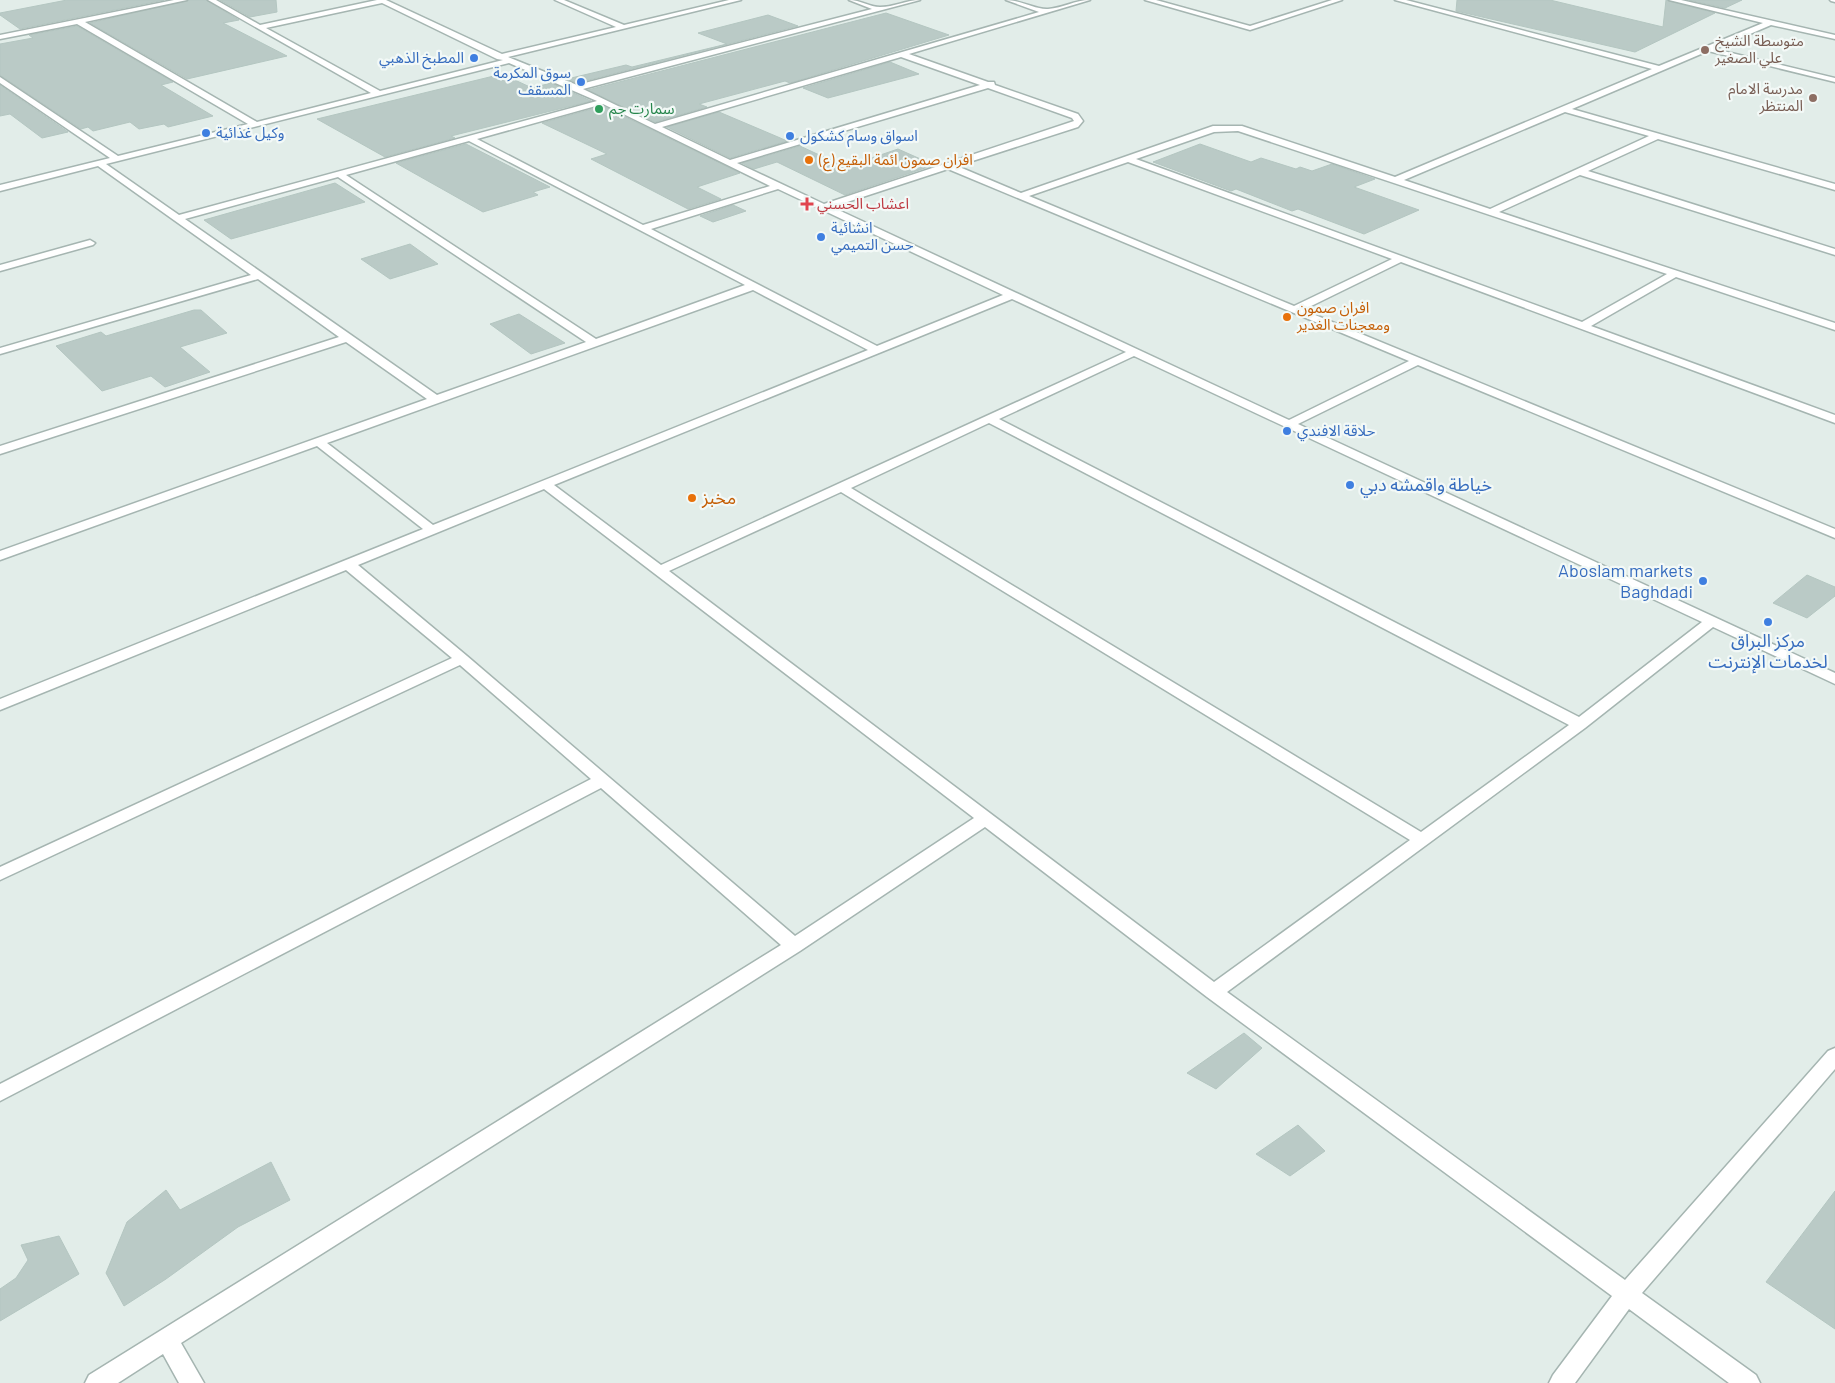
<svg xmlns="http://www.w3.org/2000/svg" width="1835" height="1383" font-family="Barlow,'Noto Sans Arabic',sans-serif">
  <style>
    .building { fill: #bacac6; stroke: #b4c6c1 }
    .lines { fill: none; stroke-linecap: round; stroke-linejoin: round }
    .minor-casing { stroke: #a5b5b1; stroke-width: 3 }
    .minor { fill: #fff; fill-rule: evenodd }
    .education-dot { fill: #8d6e63; stroke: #f3f9f7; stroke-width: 2 }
    .shop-dot { fill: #3f7fe0; stroke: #f3f9f7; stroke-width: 2 }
    .leisure-dot { fill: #2e9e5b; stroke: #f3f9f7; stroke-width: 2 }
    .food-dot { fill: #e8710a; stroke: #f3f9f7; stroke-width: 2 }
    .health-dot { fill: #e0444e; stroke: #f3f9f7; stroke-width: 2 }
    .labels { text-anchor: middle; stroke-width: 4.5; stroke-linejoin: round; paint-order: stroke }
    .far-education-label { font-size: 15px; fill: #785e54; stroke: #f3f9f7; text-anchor: start }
    .far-shop-label { font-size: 15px; fill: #366cbe; stroke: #f3f9f7; text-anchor: start }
    .far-leisure-label { font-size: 15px; fill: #27864d; stroke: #f3f9f7; text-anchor: start }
    .far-food-label { font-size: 15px; fill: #c56008; stroke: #f3f9f7; text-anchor: start }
    .far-health-label { font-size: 15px; fill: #be3a42; stroke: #f3f9f7; text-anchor: start }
    .shop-label { font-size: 18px; fill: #366cbe; stroke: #f3f9f7; text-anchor: start }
    .food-label { font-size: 18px; fill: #c56008; stroke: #f3f9f7; text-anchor: start }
  </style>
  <rect width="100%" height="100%" fill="#e2ede9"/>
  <!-- building -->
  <path class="building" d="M67,0H164L20,29L0,15V13Z
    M189,0H206L239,20L223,23L287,56L187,79L90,23Z
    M220,0H276L277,12L250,17Z
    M1457,0H1550L1663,27L1666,0L1715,13L1635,52L1456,11Z
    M1689,0H1742L1725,8Z
    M886,13L949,35L790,83L785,81L699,104L707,107L655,122L588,90Z
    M768,15L798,26L577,83L567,79L626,65L632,67L727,44L698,33Z
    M77,26L173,82L161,85L213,116L168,127L164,124L139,129L130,122L93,131L88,127L81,129L0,75V44L33,38L29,35Z
    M890,62L919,74L828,98L803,88Z
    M502,74L532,88L551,83L591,101L451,136L455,138L385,157L317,119Z
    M0,85L68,132L42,138L10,114L0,116Z
    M603,106L740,173L697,187L721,199L688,209L591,159L607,154L542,123Z
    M719,112L778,137L787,141L730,158L667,127Z
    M466,144L550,187L533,192L538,195L483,212L396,163Z
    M1200,144L1251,162L1261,158L1296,169L1300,167L1312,171L1332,164L1375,179L1354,187L1419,210L1364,234L1298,209L1292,211L1236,189L1231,191L1153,162Z
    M800,146L845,167L898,149L934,165L845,195L777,162L754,169L742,163Z
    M335,183L365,202L231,239L204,220Z
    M733,205L746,211L713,222L700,216Z
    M410,244L438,264L390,279L361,259Z
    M194,310H201L227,333L180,347L210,372L165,387L151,376L102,391L56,346L101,332L106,336Z
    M519,314L565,343L531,354L490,324Z
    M1807,575L1835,587V596L1807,618L1773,603Z
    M1244,1033L1262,1048L1216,1089L1187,1073Z
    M1298,1125L1325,1151L1290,1176L1256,1154Z
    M271,1162L290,1200L238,1227L166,1279L124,1306L106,1273L127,1222L166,1190L180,1210Z
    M1835,1191V1329L1766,1282Z
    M59,1236L79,1274L0,1321V1289L16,1278L28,1260L21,1245Z"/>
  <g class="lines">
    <defs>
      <path id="minor" d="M174,0H187L85,22L257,122L371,93L208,0H216L260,25L377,0H386L502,54L616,27L555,0H564L624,25L729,0H741L508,57L577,85L872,9L849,0C860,0 870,7 880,7C894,7 907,0 920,0L583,89L655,124L1039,12L1006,0C1020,0 1036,10 1048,9C1063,8 1075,0 1090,0L909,54L988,82H994L995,85L1078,114L1083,121L1078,127L957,166L1021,193L1213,126H1242L1395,177L1652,69L1395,0H1406L1659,66L1763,23L1669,0H1681L1835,35V39L1771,25L1715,49L1835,78V82L1708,51L1572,109L1835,184V190L1658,139L1588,171L1835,249V255L1580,175L1499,212L1835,323V330L1676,277L1591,326L1835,415V423L1401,262L1303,310L1835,529V538L1418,365L1298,424L1835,673V684L1713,627L1585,728L1227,992L1625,1280L1828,1051L1835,1048V1069L1642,1293L1756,1375L1760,1383H1729L1629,1309L1575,1383H1549L1553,1375L1612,1296L1207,997L985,827L800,951L181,1343L204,1383H179L163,1354L118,1383H85L89,1375L781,945L601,788L0,1101V1084L591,779L460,665L0,880V867L452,658L346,570L0,710V699L423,529L317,446L0,560V551L427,399L346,342L0,454V446L339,337L258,279L0,354V348L251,275L98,166L0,191V185L110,158L0,83V77L118,156L248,124L77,24L0,39V35ZM382,3L497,59L503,60L380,91L266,28ZM901,57L980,85L730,160L662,127ZM509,63L597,101L179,215L106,164ZM988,88L1072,118L1074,121L824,204L737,163ZM603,104L770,186L643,225L477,139ZM1565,112L1649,136L1490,209L1404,180ZM1238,131L1667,274L1582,322L1136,159L1214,132ZM469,141L745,285L596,339L346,175ZM1128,162L1392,259L1294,306L1029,196ZM948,169L1409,361L1289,420L832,207ZM338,177L586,342L437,395L185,219ZM778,189L1003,295L877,346L651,229ZM753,290L868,350L433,525L327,443ZM1012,299L1126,352L661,565L554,485ZM1134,356L1702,622L1579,717L999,419ZM989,423L1569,725L1421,832L851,488ZM544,489L974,818L795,936L467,656L358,565ZM841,492L1410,840L1214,982L669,571Z
        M1145,0H1156L1250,26L1332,0H1342L1250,30Z
        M1830,0H1835V2L1831,1Z
        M90,240L95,243L93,245L0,271V265Z"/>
    </defs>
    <!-- minor casing -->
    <use href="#minor" class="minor-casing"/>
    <!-- minor -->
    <use href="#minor" class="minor"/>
  </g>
  <!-- markers -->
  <g class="education-dot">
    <circle cx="1705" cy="50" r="5"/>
    <circle cx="1813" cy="98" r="5"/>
  </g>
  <g class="shop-dot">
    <circle cx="474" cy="58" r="5"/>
    <circle cx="581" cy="82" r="5"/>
    <circle cx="206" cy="133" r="5"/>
    <circle cx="790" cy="136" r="5"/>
    <circle cx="821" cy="237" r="5"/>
    <circle cx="1287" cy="431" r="5"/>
    <circle cx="1350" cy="485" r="5"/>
    <circle cx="1703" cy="581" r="5"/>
    <circle cx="1768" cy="622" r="5"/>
  </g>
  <circle class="leisure-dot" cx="599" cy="109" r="5"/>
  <g class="food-dot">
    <circle cx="809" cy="160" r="5"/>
    <circle cx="1287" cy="317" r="5"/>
    <circle cx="692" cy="498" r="5"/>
  </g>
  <path class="health-dot" d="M804.5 196.5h5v5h5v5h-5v5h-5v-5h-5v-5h5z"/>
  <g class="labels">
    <!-- far-education labels -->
    <g class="far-education-label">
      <text x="1715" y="46">متوسطة الشيخ<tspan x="1715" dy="17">علي الصغير</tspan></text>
      <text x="1803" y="94" text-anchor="end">مدرسة الامام<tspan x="1803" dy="17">المنتظر</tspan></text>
    </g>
    <!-- far-shop labels -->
    <g class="far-shop-label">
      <text x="464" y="63" text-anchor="end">المطبخ الذهبي</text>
      <text x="571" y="78" text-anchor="end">سوق المكرمة<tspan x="571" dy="17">المسقف</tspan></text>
      <text x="216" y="138">وكيل غذائية</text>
      <text x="800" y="141">اسواق وسام كشكول</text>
      <text x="831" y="233">انشائية<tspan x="831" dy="17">حسن التميمي</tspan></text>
      <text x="1297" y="436">حلاقة الافندي</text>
    </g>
    <!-- far-leisure labels -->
    <g class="far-leisure-label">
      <text x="609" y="114">سمارت جم</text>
    </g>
    <!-- far-food labels -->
    <g class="far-food-label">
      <text x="819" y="165">افران صمون ائمة البقيع (ع)</text>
      <text x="1297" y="313">افران صمون<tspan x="1297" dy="17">ومعجنات الغدير</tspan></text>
    </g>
    <!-- far-health labels -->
    <g class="far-health-label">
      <text x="817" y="209">اعشاب الحسني</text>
    </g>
    <!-- shop labels -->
    <g class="shop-label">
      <text x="1360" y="491">خياطة واقمشه دبي</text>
      <text x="1693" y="577" text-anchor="end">Aboslam markets<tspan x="1693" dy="21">Baghdadi</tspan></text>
      <text x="1768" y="647" text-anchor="middle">مركز البراق<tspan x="1768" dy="21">لخدمات الإنترنت</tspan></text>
    </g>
    <!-- food labels -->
    <g class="food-label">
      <text x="702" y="504">مخبز</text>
    </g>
  </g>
</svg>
